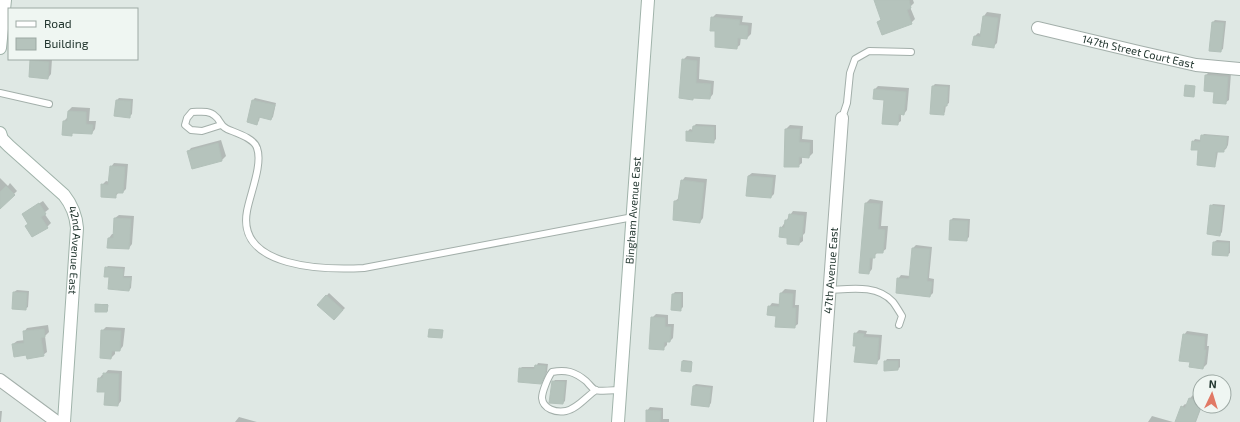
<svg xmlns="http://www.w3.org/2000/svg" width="1240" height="422" font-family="'Exo 2',sans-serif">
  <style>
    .shadow { fill: #0003 }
    .building { fill: #b5c3bc; stroke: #b3c1ba }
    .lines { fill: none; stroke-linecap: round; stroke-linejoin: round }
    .lane-casing { stroke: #a3afaa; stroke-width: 8 }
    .street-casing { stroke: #a3afaa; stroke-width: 14 }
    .secondary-casing { stroke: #a0b3aa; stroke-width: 14 }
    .lane { stroke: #fff; stroke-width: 6 }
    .street { stroke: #fff; stroke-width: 12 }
    .secondary { stroke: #fff; stroke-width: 12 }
    .labels { text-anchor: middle; stroke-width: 3; stroke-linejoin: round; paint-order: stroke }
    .street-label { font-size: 11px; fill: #22362f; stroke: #eff6f2 }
  </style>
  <rect width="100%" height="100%" fill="#dfe8e4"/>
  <!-- shadow -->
  <path class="shadow" d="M875,0H913L914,3L910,7L915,19L911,23L878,22L882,19Z
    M987,12L1001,14L997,43L993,47L974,37L978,33L981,34L984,16Z
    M716,14L743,16L742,22L752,23L751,34L747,38L741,37L740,45L736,48L716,30L712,18Z
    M1215,20L1226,21L1223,49L1220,51L1210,50L1213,22Z
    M687,56L700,57L699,79L714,81L713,94L710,98L695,97L693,99L683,60Z
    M33,59H52L51,74L48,78L31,61Z
    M1210,71L1231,73L1229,100L1225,103L1215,91L1205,90L1206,75Z
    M935,84L950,85L949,103L946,105L945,112L943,114L933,86Z
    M878,86L909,88L907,110L904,114H901V121L897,124L885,99L875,89Z
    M119,98L133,99L132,114L129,117L117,100Z
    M255,98L276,103L273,117L271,119L260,116L259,121L256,123L248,121L253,100Z
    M72,107L90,108L89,121H96L95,129L92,133L74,132L71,135L64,121L68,117V111Z
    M696,124L716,125V139L713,142L687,132L690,129L693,130L694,126Z
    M790,125L803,126L802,139L813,140V153L809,157L802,156V163L798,166H785L786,129Z
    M1204,134L1229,136L1228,145L1226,149L1223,151H1218L1216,163L1214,166L1193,142L1195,139L1201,140L1202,136Z
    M221,140L226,156L222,160L192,168L188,152L191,148Z
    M114,163L128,164L126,189L123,192H119L115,197L102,185L106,181L110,182L111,167Z
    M752,173L776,175L774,194L771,197L748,176Z
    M685,177L707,179L703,218L700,222L675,201L679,198L682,181Z
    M0,178L8,186L10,183L17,191L0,208Z
    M870,199L883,201L881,226H888L886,249L882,252H878L873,257L872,269L869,273L866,203Z
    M43,201L49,209L44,213L51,223L47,227L26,226L29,223L27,211Z
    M1213,204L1225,205L1222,232L1220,235L1211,206Z
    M793,211L807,212L805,233L803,235V241L799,244L788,237L781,228Z
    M119,215L134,216L132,244L129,248L109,238L112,234H114L115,218Z
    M953,218L970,219L969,237L966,240L951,220Z
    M1217,240L1230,241V253L1227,255L1214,242Z
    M916,245L932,247L929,278L934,279L933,293L930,296L898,279L901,275L910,276L913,248Z
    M108,266L125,267L124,276H132L131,288L129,290L110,276L106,268Z
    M785,289L796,290L795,305H799L798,324L794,327L769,307L772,303L780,304L781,293Z
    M17,290L29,291L28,307L25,309L14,292Z
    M675,292H683V307L680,310L673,294Z
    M329,293L345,308L334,319L318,305Z
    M97,304H108V311H107L96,305Z
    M656,314L668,315V324H674L673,338L670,341H667V345L663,349L652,318Z
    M48,325L49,332L45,336L47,352L43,355L27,354L13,344L17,341L25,340L24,332L27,328Z
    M106,327L125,328L123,346L120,350H115V354L111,358L102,331Z
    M859,330L867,331L866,334L882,335L880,359L876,363L857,345L855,334Z
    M1187,331L1208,334L1207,346H1209L1207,364L1203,368L1191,362L1184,335Z
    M887,359H900V367L898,369L885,370V362Z
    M683,360L692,361L691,371L683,361Z
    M538,363L548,364L547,372L541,383L520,369L522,367H536Z
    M108,370L122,371L121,401L118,405L106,391L99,379L102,375H104Z
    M555,380H567L565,401L563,403L553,382Z
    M696,384L713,386L711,403L709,406L693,386Z
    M1193,395L1200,398V406H1202L1196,422H1176L1182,407L1185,404L1187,405L1190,398Z
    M650,407L663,408V419H669V422H647V411Z
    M0,411H2L1,422H0Z
    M1152,416L1173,422H1148Z
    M239,417L257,422H235Z"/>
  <!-- building -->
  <path class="building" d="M874,0H909L911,8L907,10L912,24L882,35L877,22L881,20Z
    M983,16L998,18L994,48L972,45L974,36L980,37Z
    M711,17L740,20L739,25L748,26L747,39L738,38L737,49L715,47V31H710Z
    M1212,22L1224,23L1221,52L1209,51Z
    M682,59L697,61L696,83L711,84L710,99L693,98V100L679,98Z
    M30,60L49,62L48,79L29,77Z
    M1205,75L1228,77L1226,104L1213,103L1214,92L1204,91Z
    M1185,85L1195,86L1194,97L1184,96Z
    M932,86L948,87L947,106H944V115L930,114Z
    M874,89L906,92L904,115L899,114L898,125L882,124L884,100L873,99Z
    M116,100L131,101L130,118L114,116Z
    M252,100L275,105L271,120L259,117L257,125L247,122Z
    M68,111L86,112V124L93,125L92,134L72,133V136L62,135L63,121H67Z
    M693,126L714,127V143L686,141V131L692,132Z
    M785,129H800L799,142L810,143L809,158L799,157V167H784Z
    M1201,135L1227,137L1226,148H1224V152H1216L1215,167L1197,165L1198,150H1191L1192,141L1200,142Z
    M218,143L222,161L192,169L187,151Z
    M110,166L125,167L123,193H116V198L101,197V184L108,185Z
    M748,176L773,178L771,198L746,196Z
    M681,180L704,183L700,223L673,220L674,201H678Z
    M6,186L15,195L0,209V192Z
    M39,203L46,214L41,217L48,228L32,237L25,226L28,224L22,214Z
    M865,203L880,204L878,229L885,230L883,253H875V258H870L869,274L859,273Z
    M1210,205L1223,207L1220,236L1207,234Z
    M789,214L804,216L802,237H800L799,245L787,244V238L779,237L780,227L784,228L785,220H788Z
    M114,218L131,219L129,249L107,248L108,238H113Z
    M950,220L968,221L967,241L949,240Z
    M1213,242L1229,243L1228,256L1212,255Z
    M912,248L930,249L927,281L932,282L930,297L896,293L897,278L909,279Z
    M105,267L123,269V278H131L129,291L108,289L109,277H104Z
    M13,292L27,293L26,310L12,309Z
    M780,293L793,294L792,308H796L795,328L775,327L776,316L767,315L768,306L779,307Z
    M672,294H681V311L671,310Z
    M326,295L343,310L334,320L317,305Z
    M95,304L108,305L107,312H95Z
    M651,317L665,318V327H671L670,342H664V350L649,349Z
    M44,329L45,337L41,338L44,356L27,359L26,355L14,357L12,344L24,343L23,331Z
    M429,329L443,330L442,338L428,337Z
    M101,330L121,331L120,351H112L111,359L100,358Z
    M854,333L864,334L863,337L879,338L877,364L854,362L856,346H853Z
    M1183,334L1205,337L1204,350H1206L1203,369L1189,367L1190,362L1179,361Z
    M682,361L692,362L691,372L681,371Z
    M884,361H898V370L884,371Z
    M535,365L546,366L545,375L541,384L518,382L519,368L534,369Z
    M103,373L119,374L118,406L104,405L105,392H97L98,378H103Z
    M552,381L565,382L563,404L549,403Z
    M693,386L711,388L709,407L691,405Z
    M1189,398L1200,402V409L1195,422H1175L1181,406L1185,408Z
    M646,410L661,411L660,422H646Z"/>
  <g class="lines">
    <defs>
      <path id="lane" d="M0,93L49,104
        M842,118L847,103L850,73L855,59L869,51L911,52
        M221,125L202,131L191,130L185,125L187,118L192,112C200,112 209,110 215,116C221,120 218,124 227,129C236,133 254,138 257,148C263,164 250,194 247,211C236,269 327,270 364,268L633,217
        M829,290C850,289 877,284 893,302C896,306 899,311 902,316L899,325
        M596,390C587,396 577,409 566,411C556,413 543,409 542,398C542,392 548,377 552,372C566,369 575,372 586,381C589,384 592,388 595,390C600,392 615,390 620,390"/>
      <g id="street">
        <path id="s1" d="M1038,28L1139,52L1196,65L1240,69"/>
        <path d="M0,380L57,422"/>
        <path id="s2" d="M820,422L842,118"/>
      </g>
      <g id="secondary">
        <path d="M0,48L5,0"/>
        <path id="s3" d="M0,133L2,139L9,146L64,195C72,205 76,215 77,228L64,422"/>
        <path id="s4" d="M618,422L648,0"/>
      </g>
    </defs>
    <!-- lane casing -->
    <use href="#lane" class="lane-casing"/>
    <!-- street casing -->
    <use href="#street" class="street-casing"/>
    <!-- secondary casing -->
    <use href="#secondary" class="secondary-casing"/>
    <!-- lane -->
    <use href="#lane" class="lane"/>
    <!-- street -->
    <use href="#street" class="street"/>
    <!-- secondary -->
    <use href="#secondary" class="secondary"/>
  </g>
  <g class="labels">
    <!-- street labels -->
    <g class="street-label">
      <text dy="4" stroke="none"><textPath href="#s1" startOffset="103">147th Street Court East</textPath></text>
      <text dy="4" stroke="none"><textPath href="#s4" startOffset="212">Bingham Avenue East</textPath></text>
      <text dy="4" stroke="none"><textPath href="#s3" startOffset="148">42nd Avenue East</textPath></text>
      <text dy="4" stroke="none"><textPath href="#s2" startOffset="152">47th Avenue East</textPath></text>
    </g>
  </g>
  <!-- legend -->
  <rect x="8" y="8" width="130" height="52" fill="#eff6f2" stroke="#9da9a4"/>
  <rect x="16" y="21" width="20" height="6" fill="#ffffff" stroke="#9da9a4"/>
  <text x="44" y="28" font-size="12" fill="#22362f">Road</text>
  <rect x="16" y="38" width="20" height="12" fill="#b5c3bc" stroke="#9da9a4"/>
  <text x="44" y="48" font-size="12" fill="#22362f">Building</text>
  <!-- north arrow -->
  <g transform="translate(1212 394) rotate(4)"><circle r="19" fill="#eff6f2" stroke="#9da9a4"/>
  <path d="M0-3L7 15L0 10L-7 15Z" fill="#e17965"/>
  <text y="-6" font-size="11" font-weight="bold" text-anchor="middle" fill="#22362f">N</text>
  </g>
</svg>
